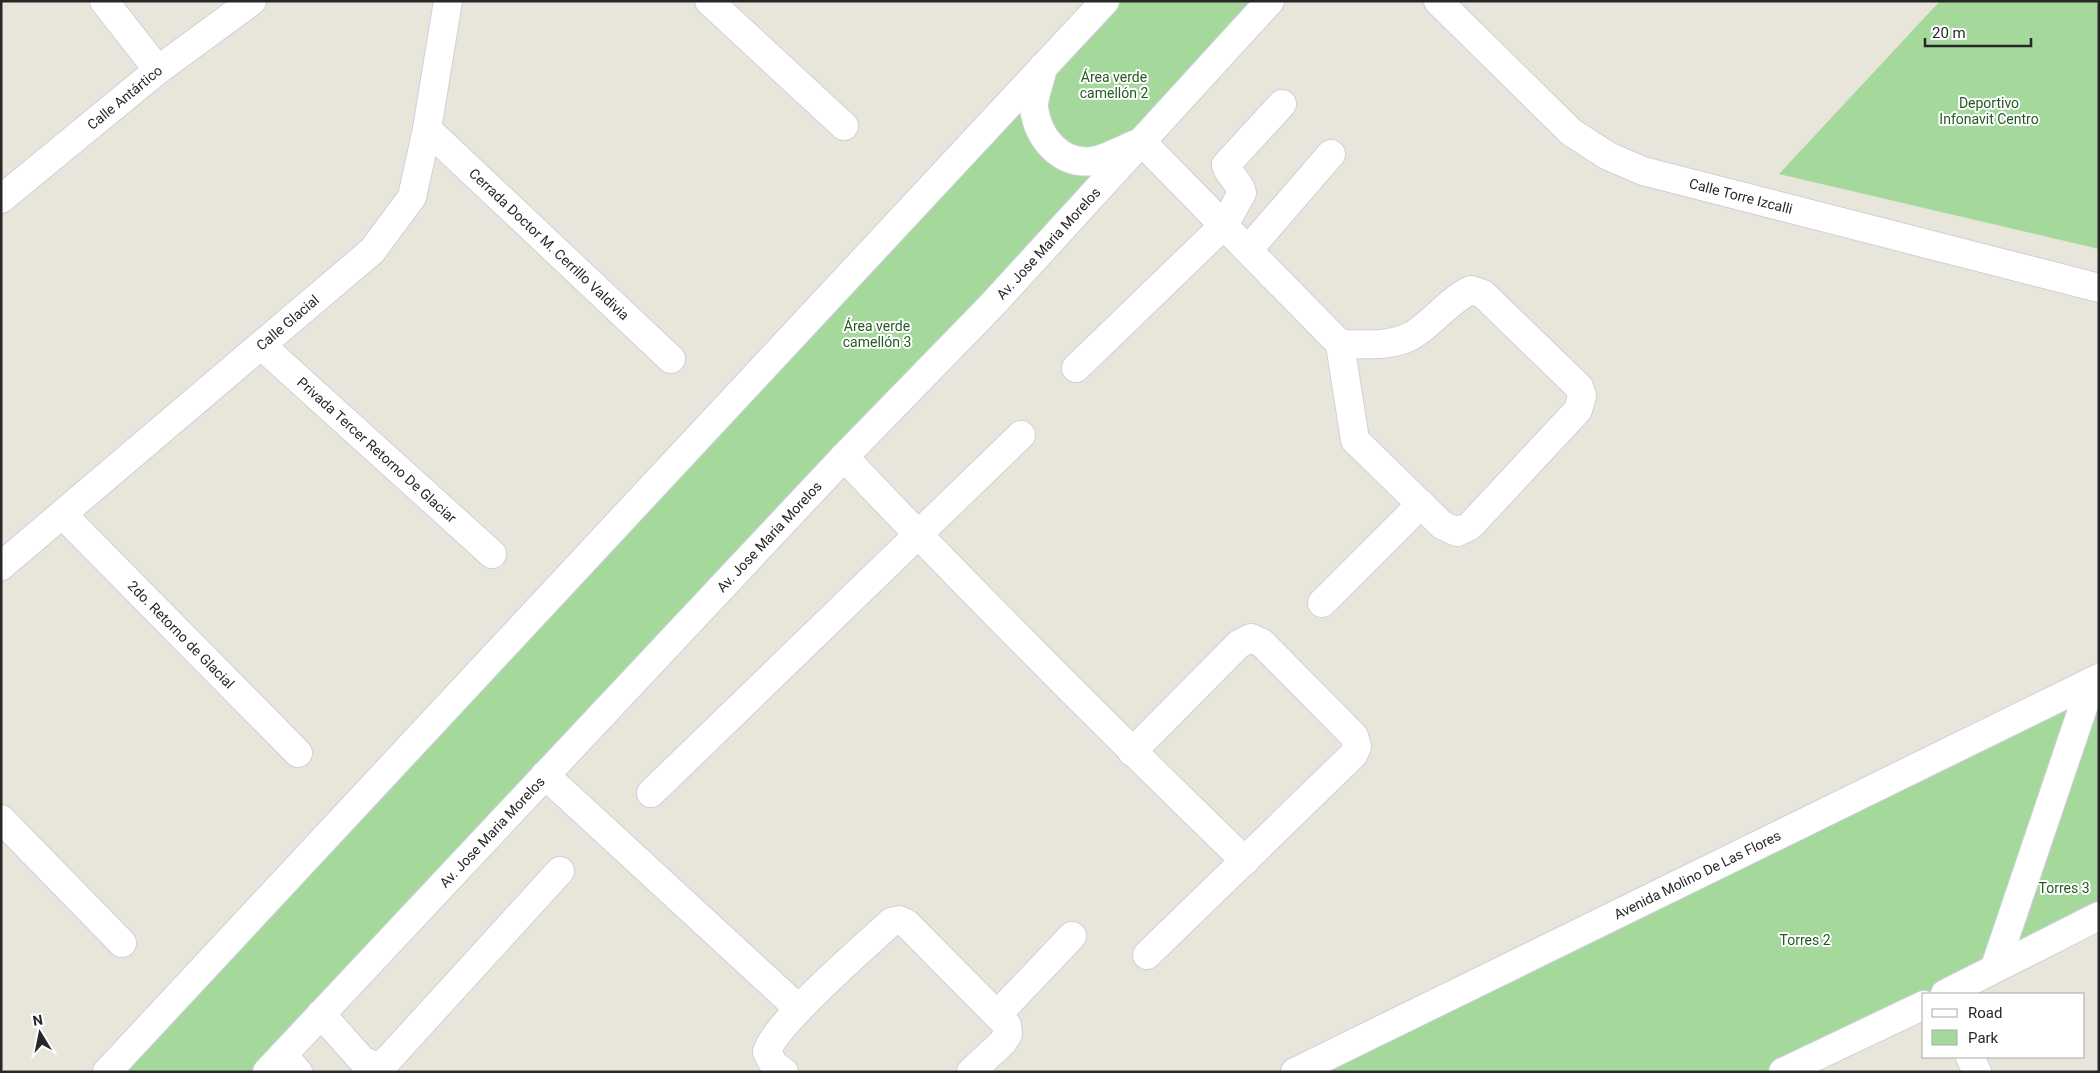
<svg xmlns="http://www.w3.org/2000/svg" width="2100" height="1073" font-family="Roboto,sans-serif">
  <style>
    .green { fill: #a5d99c }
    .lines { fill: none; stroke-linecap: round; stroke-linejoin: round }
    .minor-casing { stroke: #cfcfde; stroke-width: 30 }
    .tertiary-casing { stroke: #cfcfde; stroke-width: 30 }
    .secondary-casing { stroke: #cfcfde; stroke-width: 30 }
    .minor { stroke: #fff; stroke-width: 28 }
    .tertiary { stroke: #fff; stroke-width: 28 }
    .secondary { stroke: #fff; stroke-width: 28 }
    .labels { text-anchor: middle; stroke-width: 4; stroke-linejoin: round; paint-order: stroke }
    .park-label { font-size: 14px; fill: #225a21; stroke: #fff }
    .street-label { font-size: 14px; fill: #272727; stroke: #fff }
  </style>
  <rect width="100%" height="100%" fill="#e8e5da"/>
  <!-- green -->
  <path class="green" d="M1119,1H1259L1151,125L1068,159L1038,120L1056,67Z
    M1940,1H2099V249L1779,174Z
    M1030,100L1033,137L1113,161L260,1072H114Z
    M2099,684V911L2002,959Z
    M2085,688L1992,963L1771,1072H1305Z"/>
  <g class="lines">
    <defs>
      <g id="minor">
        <path d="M104,1L158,70"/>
        <path d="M709,1L844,126"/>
        <path id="s1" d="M427,129L671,359"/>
        <path d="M1142,142L1340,344L1355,440L1442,525L1457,532L1470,526L1578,410L1582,396L1579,387L1483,294L1471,290C1447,301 1430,327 1409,337C1388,347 1363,344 1340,344"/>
        <path id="s2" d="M1,199L158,70L252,1"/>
        <path d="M1248,250L1331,154"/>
        <path id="s3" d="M262,346L492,554"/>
        <path d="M1076,368L1224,225L1242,193C1240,182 1229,176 1226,165L1282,104"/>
        <path d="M844,457C975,595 1109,729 1245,861"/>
        <path id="s4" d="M63,515L298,753"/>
        <path id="s5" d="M1,566L372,251L412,197L427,129L448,1"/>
        <path d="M1322,603L1421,504"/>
        <path d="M1132,752L1239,644L1251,638L1262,643L1354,736L1357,747L1353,755L1147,955"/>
        <path d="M545,775L799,1009"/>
        <path d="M651,793L1021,435"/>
        <path d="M1,819L122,943"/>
        <path d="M1995,967L2092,681"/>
        <path d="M321,1014L362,1060L374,1066L385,1063L560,871"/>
        <path d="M997,1015L1072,936"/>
        <path d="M283,1055L298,1072"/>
        <path d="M1970,1057L1977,1072"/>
        <path d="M784,1072L774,1065L767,1052C774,1024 866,946 891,922L899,920L906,923L1007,1025L1008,1034L1003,1042L971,1072"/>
      </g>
      <g id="tertiary">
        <path id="s6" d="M1438,1L1571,132L1608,156L1643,171L2099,288"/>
      </g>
      <g id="secondary">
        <path d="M1043,67C1041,79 1033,97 1034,108C1038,139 1061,165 1093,161C1107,159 1123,149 1136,144"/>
        <path d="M1945,994L2099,916"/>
        <path d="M107,1072L1105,1"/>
        <path id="s7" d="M267,1072L844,457L992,305L1270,1"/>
        <path id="s8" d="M1295,1072L2099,678"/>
        <path d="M1783,1072L1924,1005"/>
      </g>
    </defs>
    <!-- minor casing -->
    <use href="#minor" class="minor-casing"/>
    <!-- tertiary casing -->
    <use href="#tertiary" class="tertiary-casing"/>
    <!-- secondary casing -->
    <use href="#secondary" class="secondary-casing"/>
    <!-- minor -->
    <use href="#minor" class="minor"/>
    <!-- tertiary -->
    <use href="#tertiary" class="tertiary"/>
    <!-- secondary -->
    <use href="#secondary" class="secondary"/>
  </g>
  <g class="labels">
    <!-- park labels -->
    <g class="park-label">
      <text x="1114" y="82">Área verde<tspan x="1114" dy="16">camellón 2</tspan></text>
      <text x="1989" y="108">Deportivo<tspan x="1989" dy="16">Infonavit Centro</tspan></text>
      <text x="877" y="331">Área verde<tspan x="877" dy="16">camellón 3</tspan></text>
      <text x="2064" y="893">Torres 3</text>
      <text x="1805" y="945">Torres 2</text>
    </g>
    <!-- street labels -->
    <g class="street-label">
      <text dy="5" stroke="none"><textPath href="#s2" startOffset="160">Calle Antártico</textPath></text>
      <text dy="5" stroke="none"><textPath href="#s6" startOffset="370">Calle Torre Izcalli</textPath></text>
      <text dy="5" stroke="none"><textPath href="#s1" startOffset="168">Cerrada Doctor M. Cerrillo Valdivia</textPath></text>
      <text dy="5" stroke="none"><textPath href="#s7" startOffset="1139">Av. Jose Maria Morelos</textPath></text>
      <text dy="5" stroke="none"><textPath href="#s5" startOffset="376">Calle Glacial</textPath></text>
      <text dy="5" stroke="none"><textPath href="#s3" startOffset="155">Privada Tercer Retorno De Glaciar</textPath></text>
      <text dy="5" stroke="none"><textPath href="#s7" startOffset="734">Av. Jose Maria Morelos</textPath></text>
      <text dy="5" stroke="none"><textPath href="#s4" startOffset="168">2do. Retorno de Glacial</textPath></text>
      <text dy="5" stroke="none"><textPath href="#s7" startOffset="329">Av. Jose Maria Morelos</textPath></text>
      <text dy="5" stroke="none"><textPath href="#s8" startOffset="448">Avenida Molino De Las Flores</textPath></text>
    </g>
  </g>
  <!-- border -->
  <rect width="2100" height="1073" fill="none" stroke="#272727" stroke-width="5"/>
  <!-- legend -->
  <rect x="1922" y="993" width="162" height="65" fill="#ffffff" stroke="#a9a9a9"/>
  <rect x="1932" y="1009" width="25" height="8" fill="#ffffff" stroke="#a9a9a9"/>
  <text x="1968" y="1018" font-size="15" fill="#272727">Road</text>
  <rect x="1932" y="1030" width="25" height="15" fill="#a5d99c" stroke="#a9a9a9"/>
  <text x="1968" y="1043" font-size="15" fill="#272727">Park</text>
  <!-- north arrow -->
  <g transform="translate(40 1033) rotate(350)" stroke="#ffffff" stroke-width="4" paint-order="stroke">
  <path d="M0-4L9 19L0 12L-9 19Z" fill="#272727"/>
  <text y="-8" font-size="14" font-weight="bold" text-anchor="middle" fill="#272727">N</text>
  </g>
  <!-- scale -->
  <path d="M1925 38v8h106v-8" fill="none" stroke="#272727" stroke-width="2.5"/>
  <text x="1932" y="38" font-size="15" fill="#272727" stroke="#ffffff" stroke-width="4" paint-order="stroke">20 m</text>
</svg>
